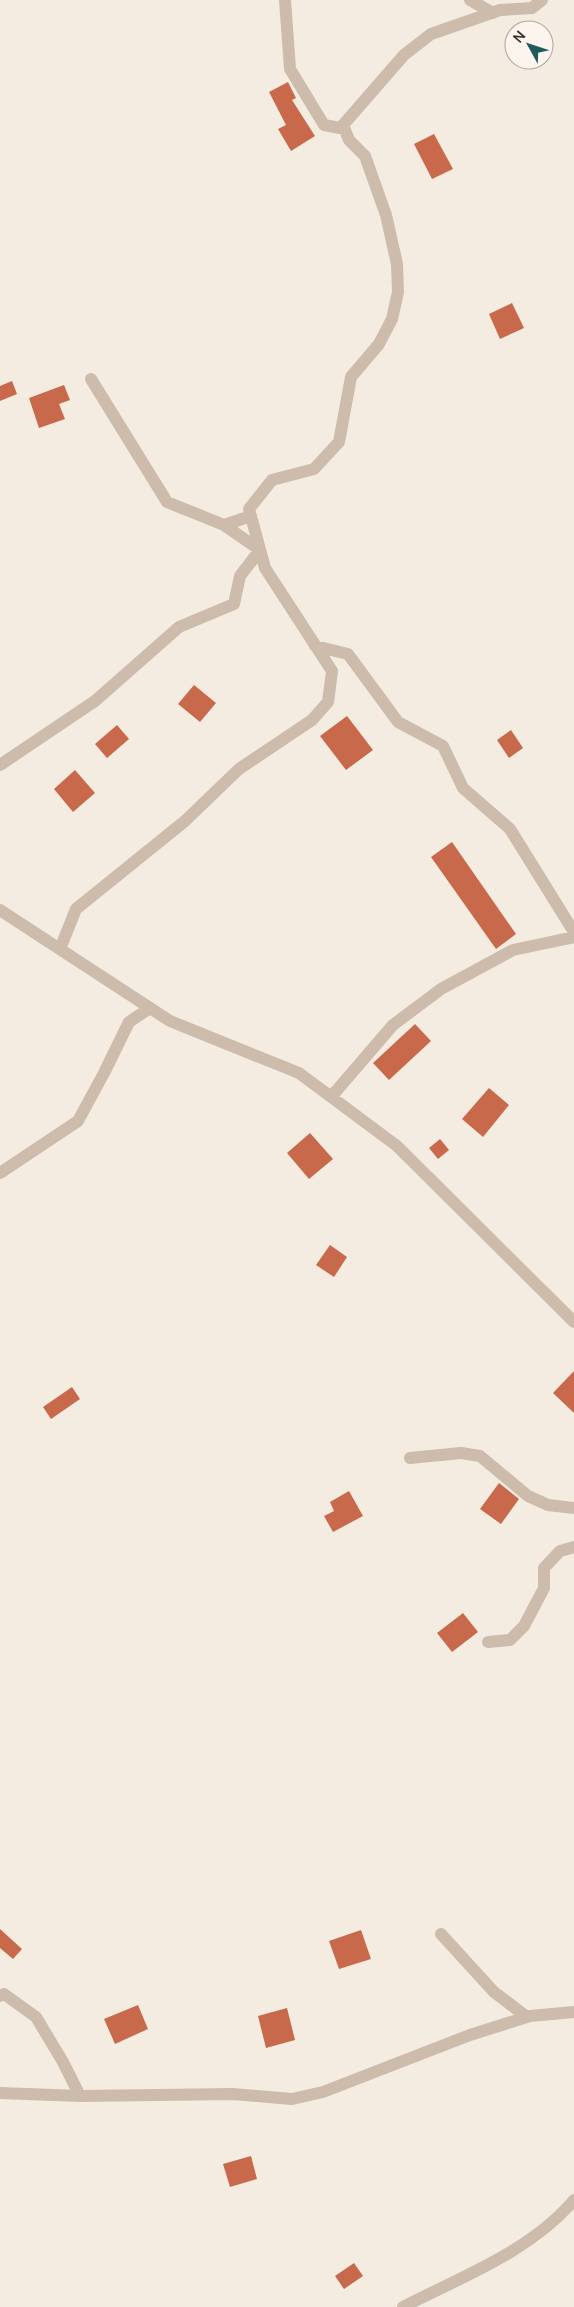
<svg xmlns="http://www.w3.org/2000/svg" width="574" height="2307" font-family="Manrope,sans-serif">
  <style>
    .building { fill: #c8694b }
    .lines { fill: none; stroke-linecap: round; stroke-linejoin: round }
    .street { stroke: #cdbbac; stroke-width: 12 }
  </style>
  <rect width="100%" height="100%" fill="#f4ebe1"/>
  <!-- building -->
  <path class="building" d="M288,82L296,98L292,100L315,136L291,151L278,129L286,125L269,92Z
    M434,134L453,169L432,179L414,144Z
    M512,303L524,328L500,339L489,314Z
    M12,381L17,394L0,401V386Z
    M64,385L70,400L59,404L65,419L39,428L29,398Z
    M194,685L216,703L200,722L178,704Z
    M347,716L373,750L346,770L320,736Z
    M117,725L129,739L107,758L95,744Z
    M511,730L523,748L509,758L497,740Z
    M75,770L95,793L73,812L54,789Z
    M452,842L516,934L496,949L431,857Z
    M415,1024L431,1041L389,1080L373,1063Z
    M489,1088L509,1105L483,1137L462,1119Z
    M310,1133L333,1159L309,1179L287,1153Z
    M440,1139L449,1150L438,1159L429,1148Z
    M330,1245L347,1257L334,1277L316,1265Z
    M574,1371V1413L553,1393Z
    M72,1387L80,1399L51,1419L43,1407Z
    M499,1483L519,1499L501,1524L480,1509Z
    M349,1491L363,1516L333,1532L324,1516L334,1511L330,1502Z
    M463,1613L478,1632L452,1652L437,1633Z
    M0,1929L22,1949L13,1959L0,1948Z
    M361,1930L371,1959L339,1969L329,1941Z
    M138,2005L148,2029L115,2044L104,2019Z
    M287,2008L295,2040L266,2048L258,2016Z
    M251,2156L257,2179L230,2187L223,2164Z
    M354,2263L363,2276L344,2289L335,2276Z"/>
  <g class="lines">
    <!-- street -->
    <path class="street" d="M285,0L290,69L324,125L345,129
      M470,0L493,13
      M91,379L167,502L224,525
      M315,646L348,654L398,722L443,746L463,788L510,829L574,932
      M0,765L95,701L179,627L234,604L240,576L260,550L224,525L251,516
      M0,910L170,1021L299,1073L397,1146L574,1322
      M60,949L76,909L185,821L239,769L312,720L328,702L332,671L265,568L249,509L272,480L314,469L339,442L351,377L379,344L392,319L398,292L397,264L386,215L365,156L349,140L343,125L404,55L431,34L500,10L532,8L542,0
      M331,1097L393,1025L441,989L513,950L574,937
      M0,1173L78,1121L104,1073L129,1022L150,1008
      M410,1458L461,1453L480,1456L528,1496L548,1505L574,1508
      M488,1642L510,1640L524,1626L544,1588V1568L560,1551L574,1547
      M441,1934L494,1992L527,2017
      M0,1996L4,1994L36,2017L63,2062L80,2096
      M0,2093L80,2096L233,2094L292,2099L323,2092L470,2035L530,2016L574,2012
      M403,2307C461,2277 531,2251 574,2200"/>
  </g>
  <!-- north arrow -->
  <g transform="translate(529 45) rotate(310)"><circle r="24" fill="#fbf5ee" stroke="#aea6a0"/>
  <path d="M0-4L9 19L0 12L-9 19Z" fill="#1f5a5e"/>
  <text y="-8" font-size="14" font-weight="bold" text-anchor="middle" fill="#3b302b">N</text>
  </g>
</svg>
